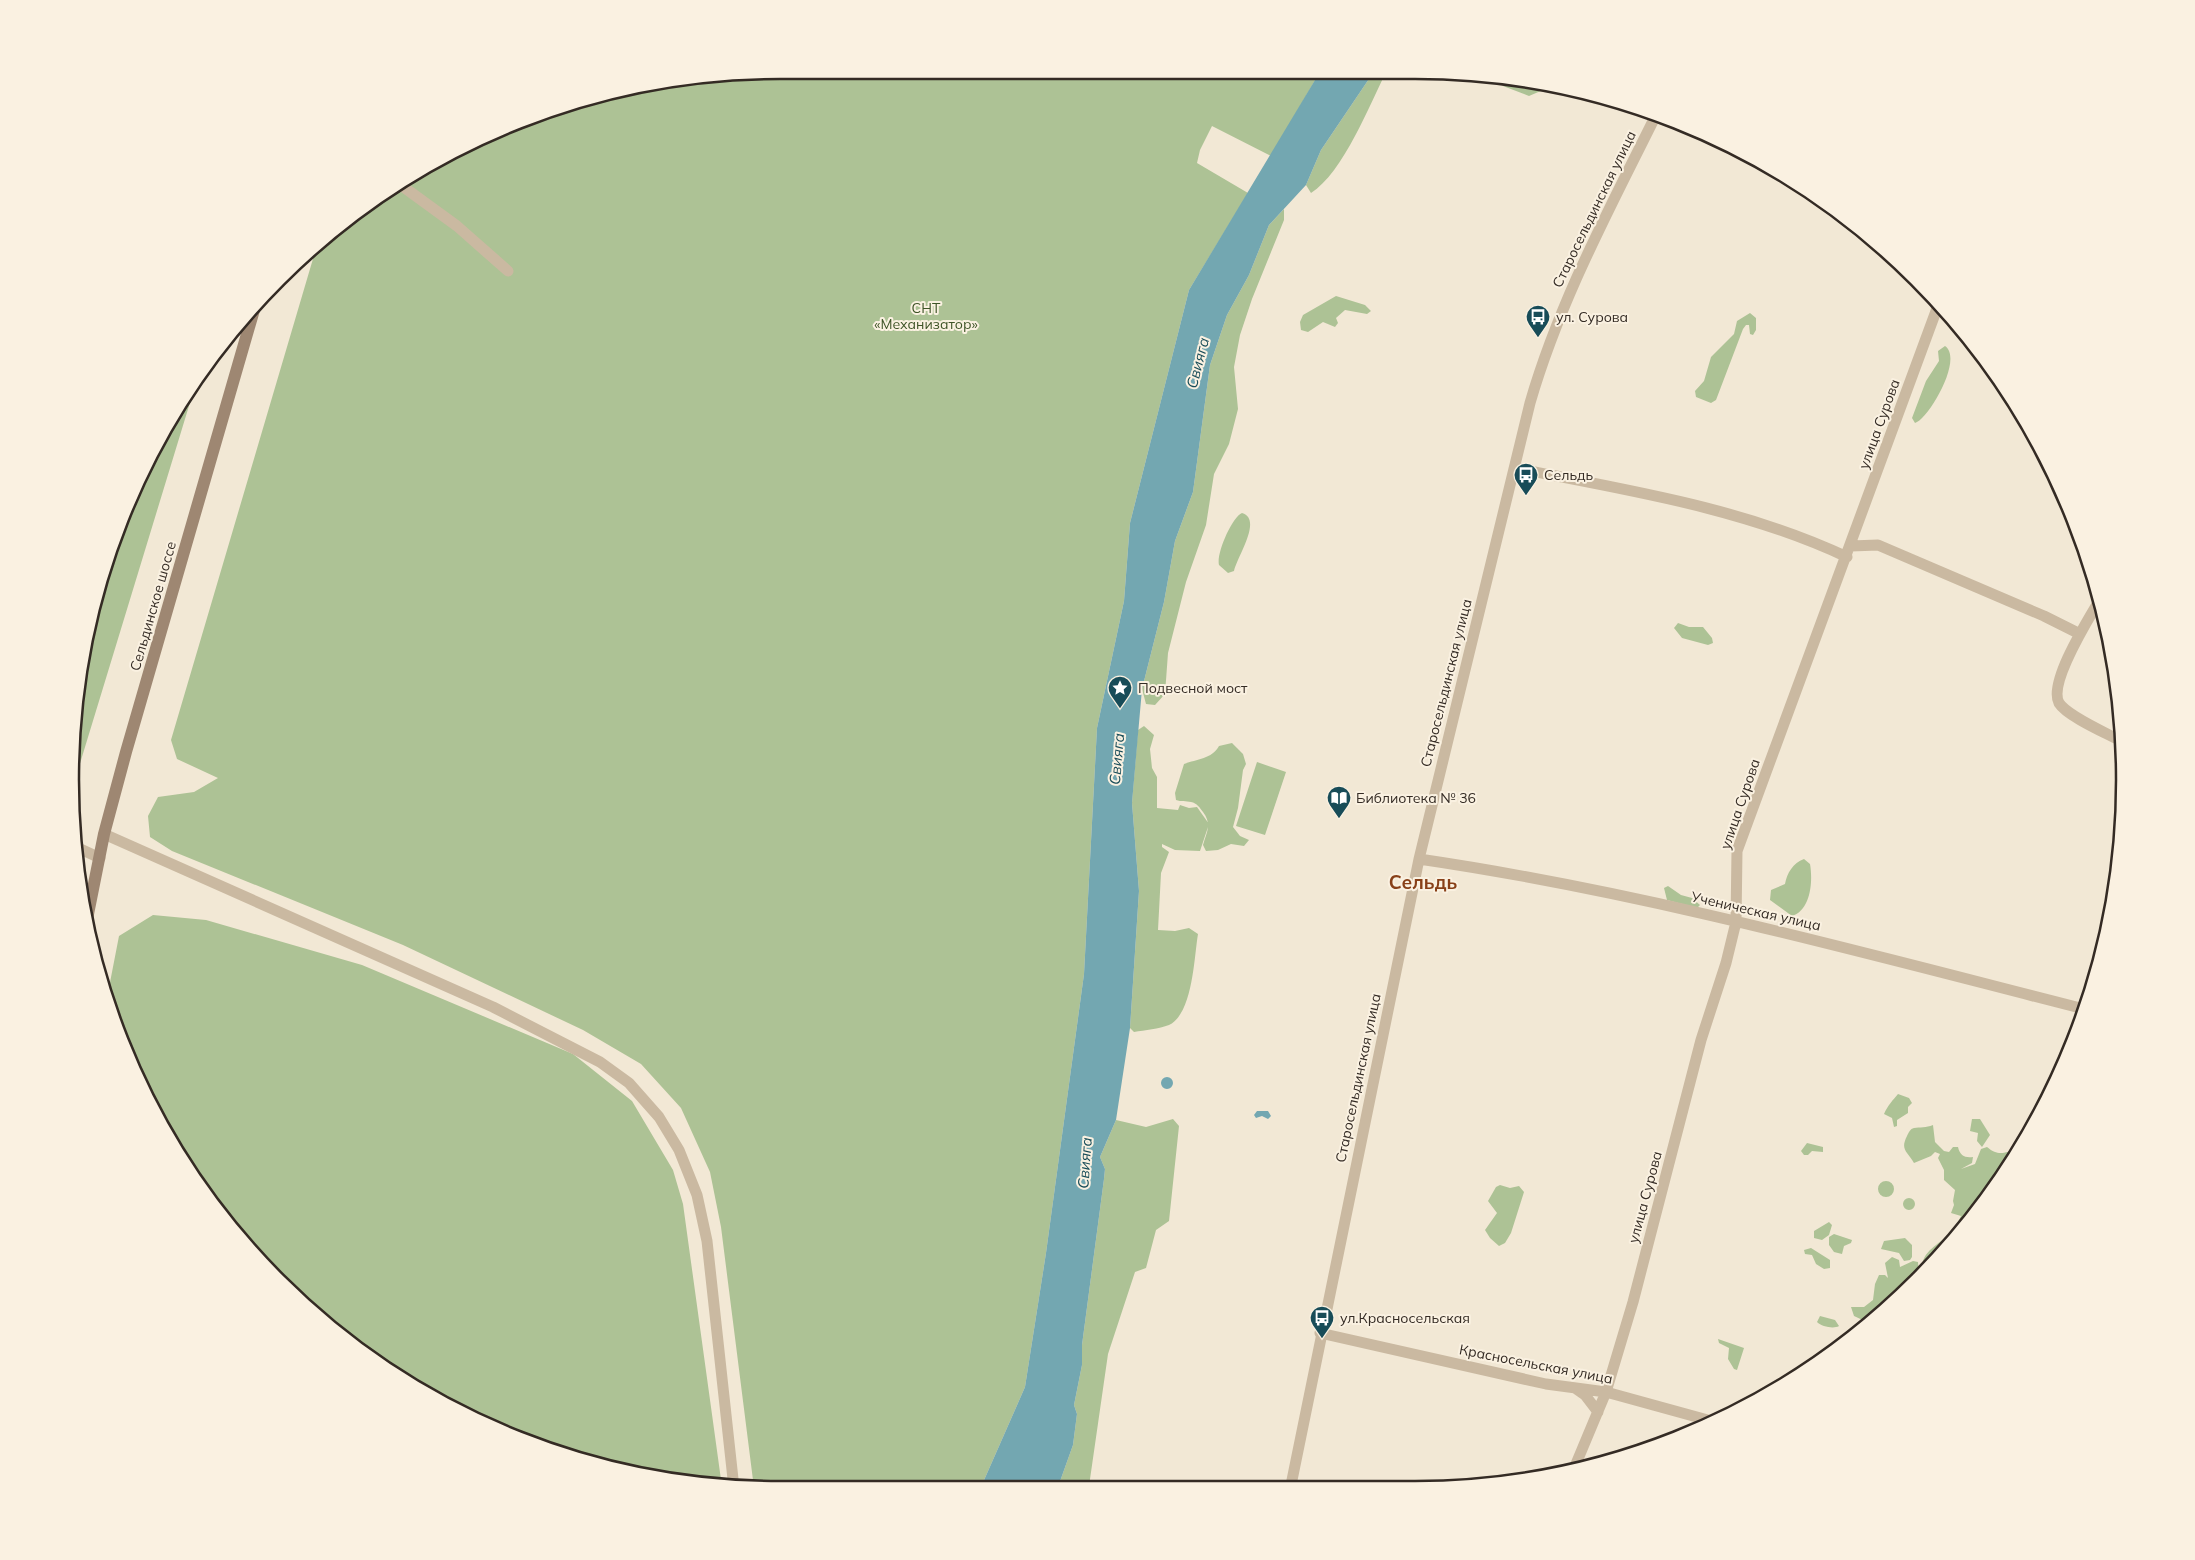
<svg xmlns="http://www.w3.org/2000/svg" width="2195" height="1560" font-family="Mulish,sans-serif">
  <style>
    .green { fill: #adc295 }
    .water { fill: #73a7b1 }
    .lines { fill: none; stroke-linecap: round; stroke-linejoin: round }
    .minor { stroke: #cab9a1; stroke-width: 11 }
    .secondary { stroke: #9e8772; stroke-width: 12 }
    .labels { text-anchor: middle; stroke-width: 4; stroke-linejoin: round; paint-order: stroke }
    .street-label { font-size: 14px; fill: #342b24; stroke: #faf1e1 }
    .park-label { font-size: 14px; fill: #3e5427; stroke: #faf1e1 }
    .poi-label { font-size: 14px; fill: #342b24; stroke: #faf1e1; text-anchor: start }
    .water-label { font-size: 15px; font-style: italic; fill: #184c58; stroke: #faf1e1 }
    .district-label { font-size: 19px; font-weight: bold; fill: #884018; stroke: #faf1e1 }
    .rim { fill: none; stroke: #342b24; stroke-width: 2.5 }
  </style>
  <rect width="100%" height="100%" fill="#f2e8d5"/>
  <!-- green -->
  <path class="green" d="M780,70H1321L1271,156L1212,126L1200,150L1197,163L1248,193L1189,290L1130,523L1124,601L1097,728L1084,974L1046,1253L1025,1387L981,1487L754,1488L721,1227L710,1172L681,1108L641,1064L583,1030L403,945L172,851L150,837L148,816L158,797L194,792L218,778L177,759L171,740L315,252L386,190L508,124L596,94Z
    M1375,70H1387C1370,104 1343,173 1311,193L1306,185L1321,150Z
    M1496,78L1549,83L1543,90L1529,96L1503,86Z
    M1284,209V220L1252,299L1240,335L1234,367L1238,409L1229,444L1214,474L1206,525L1186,582L1168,653L1165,694L1155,705L1146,704L1142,689L1164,602L1175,541L1193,492L1210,365L1227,315L1249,275L1269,225Z
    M1336,296L1365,305L1371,311L1367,314L1345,310L1336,318L1338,323L1335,327L1323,322L1308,332L1301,330L1300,322L1303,315Z
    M1750,313L1756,318V330L1753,335L1750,334L1749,325H1746L1743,329L1716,400L1711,403L1696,397L1695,391L1704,381L1711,357L1734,334L1737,321Z
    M1945,346C1964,359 1928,420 1915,423L1912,418L1926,381L1939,361L1938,351Z
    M199,373L78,770L76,774V687L124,508L189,386Z
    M1242,513C1263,519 1237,557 1234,571L1228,573L1219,565C1216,554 1232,517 1242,513Z
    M1678,623L1689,627H1703L1712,638L1713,643L1708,645L1682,638L1674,628Z
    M1144,726L1154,735L1150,749L1152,768L1157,777V808L1178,810L1180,805L1189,808L1197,807L1209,824L1200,851L1175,850L1162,844V847L1169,852L1161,873L1158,930L1175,931L1189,928L1198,934C1194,957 1193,1014 1169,1025C1159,1029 1145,1030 1134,1032L1130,1028L1139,891L1132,803L1138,730Z
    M1232,743L1243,754L1246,764L1243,770L1238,808L1233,827L1240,836L1249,840L1244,846L1231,844L1218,850L1206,851L1203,845C1207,831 1212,824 1203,812C1200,808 1197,803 1191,802C1186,801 1181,802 1176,800L1175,793L1184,764C1197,759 1212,759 1219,746Z
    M1257,762L1286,772L1265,835L1236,826Z
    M1804,859L1810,864C1813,881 1811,910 1792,916L1770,900L1771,890L1785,884C1787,873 1793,863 1804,859Z
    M1668,886L1681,895L1692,898L1700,905L1697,908L1667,900L1664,888Z
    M153,915L206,920L362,965L573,1054L632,1101L673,1170L683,1204L722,1487L597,1466L466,1417L348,1343L246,1248L143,1094L108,1008L106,1003L119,936Z
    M1898,1094L1909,1098L1912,1103L1908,1107V1113L1897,1120V1126L1894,1127L1892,1118L1884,1114C1888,1105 1893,1100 1898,1094Z
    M1173,1119L1179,1126L1169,1221L1156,1230L1146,1268L1135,1272L1108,1354L1089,1486L1058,1487L1073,1445L1077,1414L1074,1405L1082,1365V1345L1104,1179L1105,1169L1100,1157L1116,1120L1146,1127Z
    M1972,1119H1980L1990,1135L1982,1147L1977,1141L1978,1133L1970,1131Z
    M1933,1125L1935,1142L1944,1151L1949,1152L1953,1147H1958C1960,1156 1965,1158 1973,1157L1972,1163L1961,1169L1975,1164L1981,1149L1987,1147C1999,1157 2004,1152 2017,1150L1978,1212L1922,1272C1920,1251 1938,1246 1950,1233C1955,1228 1958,1222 1961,1216L1951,1213L1954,1205L1953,1201L1955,1190L1944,1180V1170L1938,1158L1940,1154L1935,1152L1931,1156L1914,1163C1907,1151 1900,1150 1907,1136C1909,1132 1910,1129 1914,1128C1920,1127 1926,1128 1933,1125Z
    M1807,1143L1823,1147V1152L1812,1151L1808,1155H1804L1801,1151Z
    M1878 1189a8 8 0 1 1 16 0a8 8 0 1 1-16 0Z
    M1500,1185L1510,1188L1519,1186L1524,1192L1511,1233L1505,1243L1499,1246L1490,1238L1485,1230L1497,1213L1488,1201L1496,1187Z
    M1903 1204a6 6 0 1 1 12 0a6 6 0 1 1-12 0Z
    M1829,1222L1832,1225L1829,1235L1822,1240L1814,1238V1231Z
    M1834,1234L1852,1240L1851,1243L1844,1246L1842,1254L1834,1252L1829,1245V1237Z
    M1905,1238L1912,1245V1257L1910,1260L1904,1261L1899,1253L1881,1249L1884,1241Z
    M1811,1248L1830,1260V1268L1824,1269L1816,1264L1812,1255L1805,1254L1804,1250Z
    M1892,1257L1899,1260L1900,1267L1913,1261L1918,1262L1919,1276L1883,1314L1869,1323L1854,1316L1851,1307H1864L1873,1300L1875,1284L1879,1275H1885L1888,1278L1885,1263Z
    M1820,1316L1835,1320L1839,1326C1834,1329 1822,1327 1817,1322Z
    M1718,1339L1744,1348L1737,1370L1734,1369L1728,1359L1729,1348L1719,1343Z"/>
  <!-- water -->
  <path class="water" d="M1321,70H1375L1321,150L1306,185L1269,225L1249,275L1227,315L1210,365L1193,492L1175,541L1164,602L1142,689L1132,803L1139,891L1130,1028L1116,1120L1100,1157L1105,1169L1104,1179L1082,1345V1365L1074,1405L1077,1414L1073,1445L1058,1487H981L1025,1387L1046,1253L1084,974L1097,728L1124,601L1130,523L1189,290Z
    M1161 1083a6 6 0 1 1 12 0a6 6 0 1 1-12 0Z
    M1257,1111H1268L1271,1116L1268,1119L1262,1116L1256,1118L1254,1115Z"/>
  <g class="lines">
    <!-- minor -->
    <path class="minor" d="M398,183L457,226L508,271
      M1515,468C1627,490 1743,508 1847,557
      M1851,546L1878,545L2044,616L2080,634
      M2099,601C2088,620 2048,683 2059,703C2067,716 2106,733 2121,741
      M104,834L493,1007L600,1062L629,1083L659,1117L679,1150L697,1195L707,1241L734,1488
      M76,847L100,858
      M1419,859C1644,892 1864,953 2084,1009
      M1320,1333L1546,1384L1606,1392L1715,1422
      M1575,1388L1585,1395L1598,1412
      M1573,1471L1606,1392L1633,1302L1701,1040L1726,963L1736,922L1737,851L1939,303
      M1291,1485L1419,859L1530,403C1560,300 1609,210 1656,115"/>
    <!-- secondary -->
    <path class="secondary" d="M87,919L104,834L126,752L256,303"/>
  </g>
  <!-- icons -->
  <defs>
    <symbol id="bus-pin" viewBox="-11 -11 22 30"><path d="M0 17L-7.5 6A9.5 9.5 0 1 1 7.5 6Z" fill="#184c58" stroke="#faf1e1"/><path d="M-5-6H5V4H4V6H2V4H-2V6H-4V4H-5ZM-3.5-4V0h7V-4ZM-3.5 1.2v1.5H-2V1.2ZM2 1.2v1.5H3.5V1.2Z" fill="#fff"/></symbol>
    <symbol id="sight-pin" viewBox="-11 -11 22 30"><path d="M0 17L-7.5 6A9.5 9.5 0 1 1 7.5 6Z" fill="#184c58" stroke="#faf1e1"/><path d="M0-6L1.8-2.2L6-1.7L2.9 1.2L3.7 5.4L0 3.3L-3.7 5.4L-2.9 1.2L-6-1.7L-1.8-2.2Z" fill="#fff"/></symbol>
    <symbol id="library-pin" viewBox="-11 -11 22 30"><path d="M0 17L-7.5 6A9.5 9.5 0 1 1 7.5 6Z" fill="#184c58" stroke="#faf1e1"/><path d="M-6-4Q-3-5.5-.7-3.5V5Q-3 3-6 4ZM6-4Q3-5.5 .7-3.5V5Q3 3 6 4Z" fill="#fff"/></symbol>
  </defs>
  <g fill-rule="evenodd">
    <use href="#bus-pin" x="1524" y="303" width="28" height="38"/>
    <use href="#bus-pin" x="1512" y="461" width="28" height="38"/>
    <use href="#sight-pin" x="1106" y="674" width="28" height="38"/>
    <use href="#library-pin" x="1325" y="784" width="28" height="38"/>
    <use href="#bus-pin" x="1308" y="1304" width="28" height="38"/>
  </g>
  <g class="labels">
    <!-- street labels -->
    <g class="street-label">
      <text transform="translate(1594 209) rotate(-64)" y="5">Старосельдинская улица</text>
      <text transform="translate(1879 424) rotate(-70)" y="5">улица Сурова</text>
      <text transform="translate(153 606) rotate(-74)" y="5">Сельдинское шоссе</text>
      <text transform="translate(1446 683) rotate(-76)" y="5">Старосельдинская улица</text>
      <text transform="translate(1740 804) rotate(-71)" y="5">улица Сурова</text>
      <text transform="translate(1756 911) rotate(13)" y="5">Ученическая улица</text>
      <text transform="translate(1358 1078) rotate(-78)" y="5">Старосельдинская улица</text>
      <text transform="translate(1645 1197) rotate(-75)" y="5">улица Сурова</text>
      <text transform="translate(1536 1364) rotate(11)" y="5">Красносельская улица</text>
    </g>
    <!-- park labels -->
    <g class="park-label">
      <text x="926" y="313">СНТ<tspan x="926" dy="16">«Механизатор»</tspan></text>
    </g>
    <!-- poi labels -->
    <g class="poi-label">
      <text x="1556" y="322">ул. Сурова</text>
      <text x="1544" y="480">Сельдь</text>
      <text x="1138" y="693">Подвесной мост</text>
      <text x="1356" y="803">Библиотека № 36</text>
      <text x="1340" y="1323">ул.Красносельская</text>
    </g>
    <!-- water labels -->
    <g class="water-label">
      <text transform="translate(1198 363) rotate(-76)" y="5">Свияга</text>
      <text transform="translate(1117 759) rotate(-85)" y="5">Свияга</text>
      <text transform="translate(1085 1163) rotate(-86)" y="5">Свияга</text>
    </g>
    <!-- district labels -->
    <g class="district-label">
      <text x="1423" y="889">Сельдь</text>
    </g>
  </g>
  <!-- crop -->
  <path d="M0 0H2195V1560H0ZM780 79H1415A701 701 0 0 1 2116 780V780A701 701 0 0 1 1415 1481H780A701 701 0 0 1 79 780V780A701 701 0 0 1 780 79Z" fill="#faf1e1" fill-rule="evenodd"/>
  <path class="rim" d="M780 79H1415A701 701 0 0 1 2116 780V780A701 701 0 0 1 1415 1481H780A701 701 0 0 1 79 780V780A701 701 0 0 1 780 79Z"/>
</svg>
